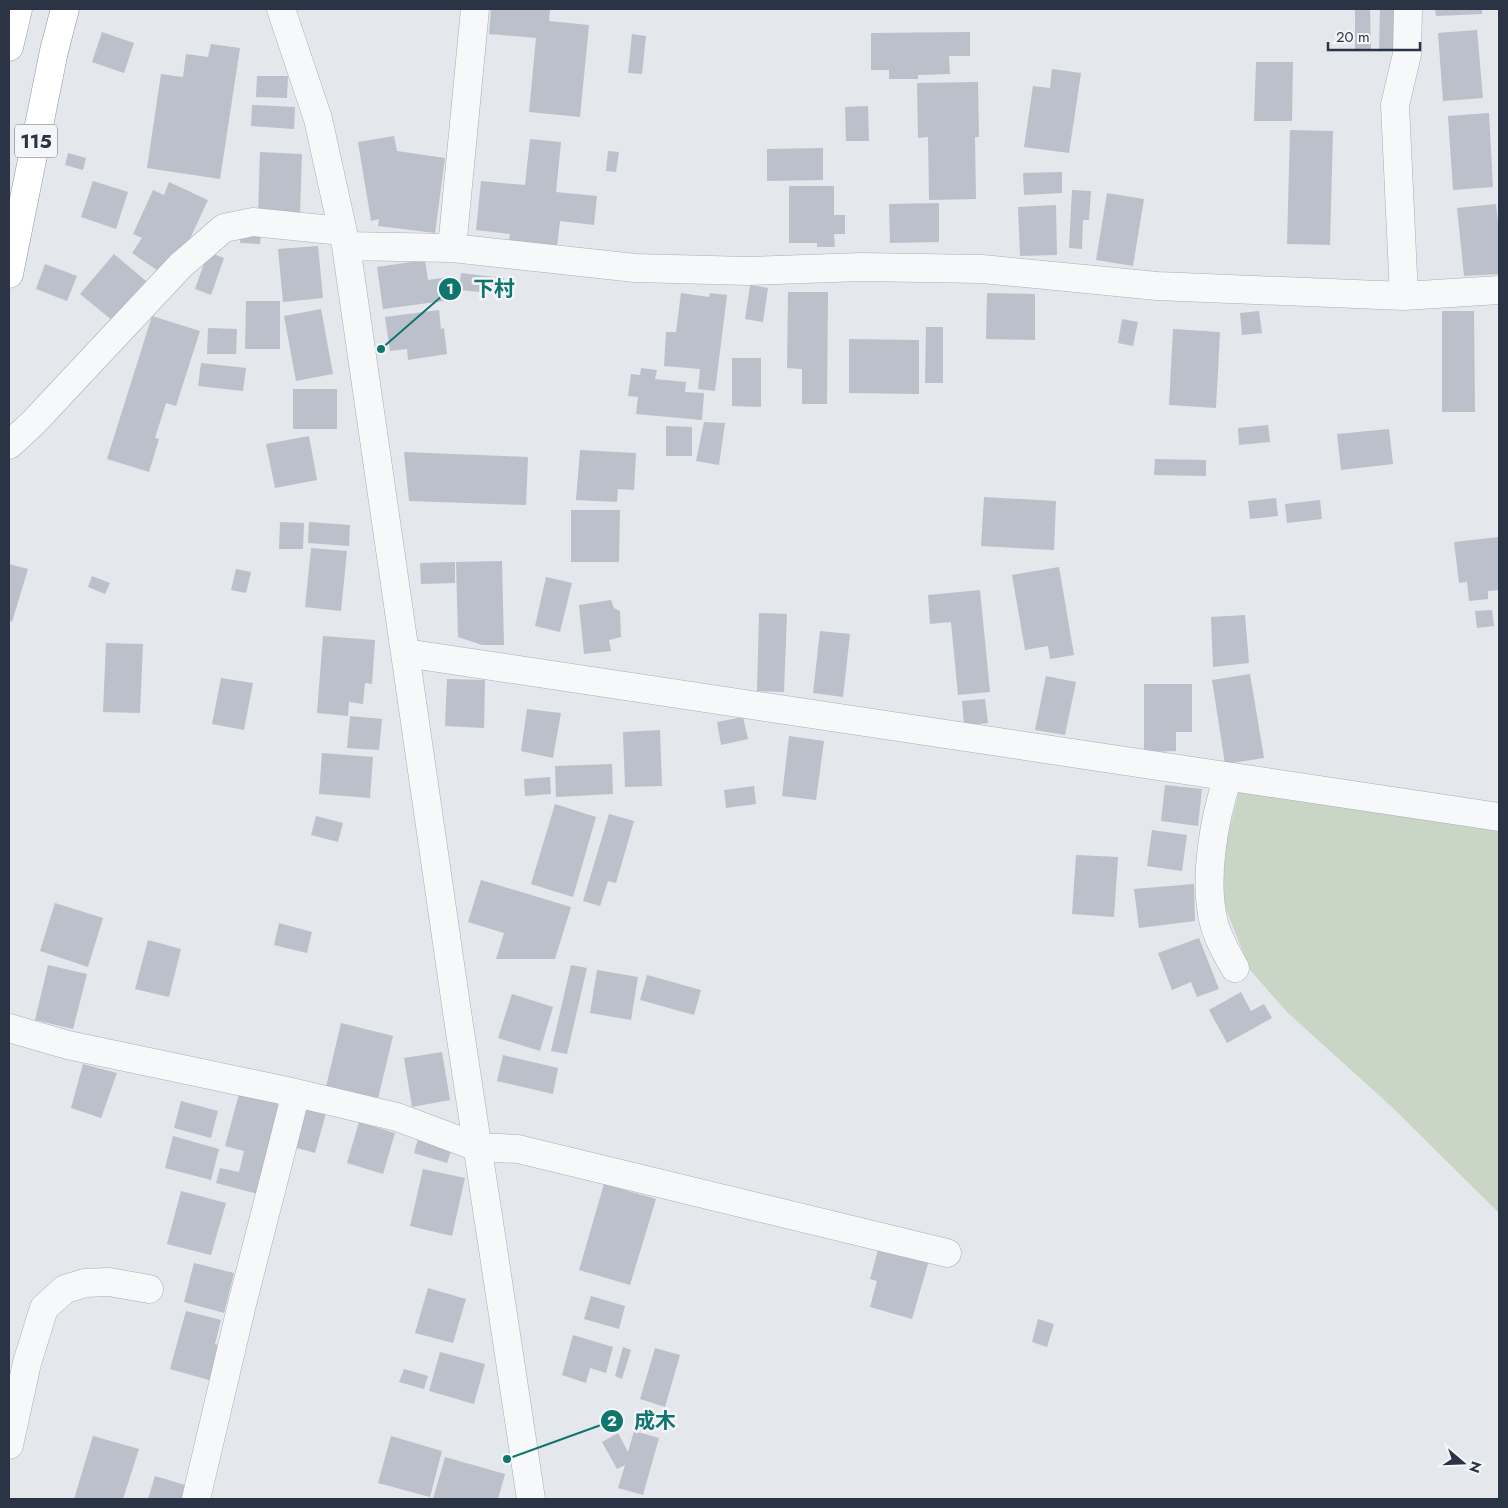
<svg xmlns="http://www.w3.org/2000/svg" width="1508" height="1508" font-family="Jost,'Noto Sans JP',sans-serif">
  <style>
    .grass { fill: #c9d6c5 }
    .building { fill: #bbc0ca }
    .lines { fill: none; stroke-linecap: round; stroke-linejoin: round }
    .minor-casing { stroke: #a9aeb7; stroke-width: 29 }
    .highway-casing { stroke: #8b94a3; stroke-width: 29 }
    .minor { stroke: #f7f8fa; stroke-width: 28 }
    .highway { stroke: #fff; stroke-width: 28 }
    .labels { text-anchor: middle; stroke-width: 5; stroke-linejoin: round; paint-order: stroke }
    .shield { fill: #f4f6f9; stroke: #676e7b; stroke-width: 1 }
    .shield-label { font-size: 19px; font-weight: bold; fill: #2b3445 }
    .leader { fill: none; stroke: #0f766e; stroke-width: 2 }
    .callout-dot { fill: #0f766e; stroke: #f4f6f9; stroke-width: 2 }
    .mark-label { font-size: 15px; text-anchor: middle; font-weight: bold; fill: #fff }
    .callout-label { font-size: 21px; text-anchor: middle; font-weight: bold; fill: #0f766e; stroke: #f4f6f9; stroke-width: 5; stroke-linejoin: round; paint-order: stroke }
  </style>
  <rect width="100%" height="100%" fill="#e4e7ec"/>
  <!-- grass -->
  <path class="grass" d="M1240,787L1499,827V1213L1394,1109L1287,1012L1250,970L1226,909L1219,871Z"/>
  <!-- building -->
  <path class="building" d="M491,9L550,10L549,21L589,25L580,117L529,112L536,38L489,34Z
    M1355,9H1370L1371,49H1355Z
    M1380,9H1399V51H1379Z
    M1435,9H1482V14L1436,16Z
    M1477,30L1483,98L1443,101L1438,33Z
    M102,32L134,43L124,73L92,62Z
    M970,32V56H949L950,74L918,75V79H889V70H871V33Z
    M632,34L646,36L642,74L628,73Z
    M211,44L240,48L220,179L147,168L161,74L183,77L186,54L208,57Z
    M1256,62H1293L1292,121H1254Z
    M1052,69L1081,73L1069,153L1024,147L1033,86L1050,88Z
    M257,76H288L287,98L256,97Z
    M978,82L979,137H975L976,199L929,200L928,137L918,138L917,83Z
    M252,105L295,107L294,129L251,126Z
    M868,106L869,141H846L845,107Z
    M1489,113L1493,187L1453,190L1448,116Z
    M1290,130L1333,131L1330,245L1287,244Z
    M394,136L397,151L445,158L435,233L378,226L379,219L371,221L358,142Z
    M530,139L561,142L556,192L597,196L594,225L560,221L557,247L509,242L510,234L476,230L481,181L525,185Z
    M823,148V180L767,181V149Z
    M608,151L619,152L616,172L606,171Z
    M260,152L302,154L300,215L258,214Z
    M68,153L86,158L83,170L65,165Z
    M1062,172V193L1024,195L1023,173Z
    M93,181L128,192L116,229L81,217Z
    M169,182L208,200L182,256L161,273L132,253L142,238L133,234L153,190L164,195Z
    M789,186H834V215H845V234H834L835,247H817V243H789Z
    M1072,190L1091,191L1089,220H1083L1082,249L1069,248Z
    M1107,193L1144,199L1133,266L1096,260Z
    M939,203V242L890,243L889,204Z
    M1496,204L1499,233V274L1464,276L1457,208Z
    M1056,205L1057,255L1020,256L1018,207Z
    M241,232L261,233L260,244L240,243Z
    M318,246L323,298L283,302L278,249Z
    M208,252L224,258L211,295L195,289Z
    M114,254L146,281L113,321L80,294Z
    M425,260L428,280L448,277L451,300L383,309L377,267Z
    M45,264L77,276L67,301L36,289Z
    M461,273L504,278L502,294L459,290Z
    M750,285L768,288L763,322L745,319Z
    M788,292H828L827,404H802V369L787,368Z
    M681,293L709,297L710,293L727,295L715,391L698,389L700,369L664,366L666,332H676Z
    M987,293L1035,294V340L986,339Z
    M246,301H280V349H245Z
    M321,309L333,374L296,381L284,316Z
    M439,310L441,329L444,328L447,354L408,360L407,349L390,351L385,317Z
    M1259,311L1262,333L1242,335L1240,313Z
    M1442,311H1474L1475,412H1442Z
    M152,316L200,331L176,406L166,403L155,438L159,439L149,472L107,459Z
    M1122,319L1138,322L1133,346L1118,343Z
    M926,327H943V383H925Z
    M208,328L237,329L236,354H207Z
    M1173,329L1220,332L1216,408L1169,405Z
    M849,339L919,340V394L849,393Z
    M732,358H761V407L732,406Z
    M201,363L246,368L243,391L198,386Z
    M641,368L657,370L655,379L686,382L685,392L704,393L702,420L636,414L638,397L628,396L631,374L640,375Z
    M293,389H337V429H293Z
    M704,422L725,423L719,465L696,461Z
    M1268,425L1270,442L1239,445L1238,428Z
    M666,426L692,427V456H666Z
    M1389,429L1393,464L1341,470L1337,434Z
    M309,436L317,480L275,488L266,444Z
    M580,450L636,453L634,490L618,489L617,502L576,500Z
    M404,452L528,457L526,505L409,501Z
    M1155,459L1206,460V476L1154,475Z
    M984,497L1056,501L1054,550L981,546Z
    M1276,498L1278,516L1250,519L1248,501Z
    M1320,500L1322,519L1287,523L1285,504Z
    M571,510H620L619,562H571Z
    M280,522L304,523L303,549H279Z
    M309,522L350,525L349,546L308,543Z
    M1499,537V590L1488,591V599L1469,601L1467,582L1459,583L1454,542Z
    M311,548L347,551L341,611L305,607Z
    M502,561L504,645H482L458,637L456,562Z
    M455,562V583L421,584L420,563Z
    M9,564L28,569L12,622L9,621Z
    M1059,567L1074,655L1050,659L1048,646L1025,650L1012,575Z
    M236,569L251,572L246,593L231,590Z
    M92,576L110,583L105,594L88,587Z
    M546,577L572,583L560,632L535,626Z
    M980,590L990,692L958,695L951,622L930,624L928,595Z
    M611,600L614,608L620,611L621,637L609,640L611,651L584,654L579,605Z
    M1492,610L1494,626L1477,628L1475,611Z
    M759,613L787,614L784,692L757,691Z
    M1245,615L1249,663L1213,667L1211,617Z
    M820,631L850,634L843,697L813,693Z
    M323,636L375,640L372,684L365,683L363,704L349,702L348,716L317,713Z
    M106,643L143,644L140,713L103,712Z
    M1250,674L1264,758L1225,764L1212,680Z
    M1046,676L1076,682L1065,735L1035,730Z
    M221,678L253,683L244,730L212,724Z
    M447,679L485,680L484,728L445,726Z
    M1144,684H1192V732H1176V751L1144,752Z
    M985,699L988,723L964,726L962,701Z
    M527,709L561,713L553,758L521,751Z
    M350,716L382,719L379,750L347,748Z
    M743,717L748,739L721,745L717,722Z
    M660,730L662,786L625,787L623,732Z
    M789,736L824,741L816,800L782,796Z
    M322,753L373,757L370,798L319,794Z
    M612,764L613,794L556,797L555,766Z
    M550,777L551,794L525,796L524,779Z
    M1165,785L1202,789L1198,826L1161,821Z
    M754,786L756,804L726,808L724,790Z
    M555,804L596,817L573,897L531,884Z
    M609,814L634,821L616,883L608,881L600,906L583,901Z
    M316,816L343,823L338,842L311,835Z
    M1152,830L1187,835L1182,871L1147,866Z
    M1076,855L1118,857L1114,917L1072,914Z
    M481,880L571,907L555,959H496L504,933L468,922Z
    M1194,884L1195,921L1139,928L1134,889Z
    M55,903L103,918L88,967L40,951Z
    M279,923L312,932L307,953L274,945Z
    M1199,938L1219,989L1197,997L1191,982L1172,990L1158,953Z
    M148,940L181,949L169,997L135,989Z
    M48,965L87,974L73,1029L35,1020Z
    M571,965L587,968L567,1054L551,1051Z
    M597,970L638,977L631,1020L590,1013Z
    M647,975L701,990L694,1015L640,1000Z
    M1241,992L1251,1011L1264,1004L1272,1018L1227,1043L1209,1010Z
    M512,994L553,1007L540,1051L498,1038Z
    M341,1023L393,1036L377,1103L325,1091Z
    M442,1052L450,1100L412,1107L404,1058Z
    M503,1055L558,1068L553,1094L497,1081Z
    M83,1064L117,1073L101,1118L71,1108Z
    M240,1090L287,1103L262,1195L216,1183L220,1168L239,1172L244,1151L225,1146Z
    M181,1101L218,1111L211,1138L174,1128Z
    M300,1106L326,1113L315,1153L290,1146Z
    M359,1122L395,1133L383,1174L347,1163Z
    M419,1135L453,1145L447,1163L414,1153Z
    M173,1136L219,1149L211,1180L165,1168Z
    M423,1169L465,1178L452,1236L410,1226Z
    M604,1184L656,1199L630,1285L579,1270Z
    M181,1191L226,1203L211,1255L167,1244Z
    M880,1243L930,1257L912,1319L870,1307L877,1281L870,1279Z
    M194,1263L234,1273L224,1313L184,1302Z
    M428,1288L466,1299L453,1343L415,1333Z
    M591,1296L625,1306L619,1329L584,1319Z
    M186,1311L221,1320L215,1344L221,1346L212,1381L170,1369Z
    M1038,1319L1054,1324L1047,1347L1032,1342Z
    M573,1335L613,1347L606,1373L590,1368L586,1383L562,1375Z
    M623,1347L631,1350L622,1379L615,1376Z
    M655,1348L680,1355L665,1407L640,1399Z
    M440,1352L485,1364L474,1404L429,1391Z
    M404,1369L428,1376L424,1389L399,1382Z
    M634,1431L659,1438L643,1495L618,1488L625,1465L617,1469L602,1442L618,1433L628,1452Z
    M93,1436L139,1449L123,1499H74Z
    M391,1436L442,1451L430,1497L378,1483Z
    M445,1457L505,1474L498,1499H433Z
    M155,1476L192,1487L188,1499H148Z"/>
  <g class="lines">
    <defs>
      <path id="minor" d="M281,9L318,119L346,246L457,1012L531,1499
        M346,246L452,248L635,268L748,271L861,267L982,269L1157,286L1404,296L1499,290
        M452,248L475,9
        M1404,296L1395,105L1407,54L1408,9
        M9,445L33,423L181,265L224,228L253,222L342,231
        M405,653L1499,817
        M1228,777C1214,818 1203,880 1214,923C1218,939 1227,954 1235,968
        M9,1028L68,1045L296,1093L397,1117L477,1147L518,1149L947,1253
        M9,1445L27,1363L44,1308L65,1289L85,1283L109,1282L149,1289
        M196,1499L242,1304L296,1093"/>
      <path id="highway" d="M9,47L18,9
        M9,274L54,51L65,9"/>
    </defs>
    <!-- minor casing -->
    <use href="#minor" class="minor-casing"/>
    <!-- highway casing -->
    <use href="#highway" class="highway-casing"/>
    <!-- minor -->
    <use href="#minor" class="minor"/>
    <!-- highway -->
    <use href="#highway" class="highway"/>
  </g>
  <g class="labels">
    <!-- shield labels -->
    <rect class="shield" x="15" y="124.5" width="42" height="33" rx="4"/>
    <g class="shield-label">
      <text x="36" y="148">115</text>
    </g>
  </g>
  <!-- callouts -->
  <path class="leader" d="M381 349L450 289M507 1459L612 1421"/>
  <g class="callout-dot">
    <circle cx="381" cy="349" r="5"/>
    <circle cx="507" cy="1459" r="5"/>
    <circle cx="450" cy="289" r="12"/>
    <circle cx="612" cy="1421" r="12"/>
  </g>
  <g class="mark-label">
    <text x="450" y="294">1</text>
    <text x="612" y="1426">2</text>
  </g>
  <g class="callout-label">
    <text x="494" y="296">下村</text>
    <text x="655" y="1428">成木</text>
  </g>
  <!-- border -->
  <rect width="1508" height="1508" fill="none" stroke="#2b3445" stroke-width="20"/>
  <!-- north arrow -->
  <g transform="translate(1463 1463) rotate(109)" stroke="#f4f6f9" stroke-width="4" paint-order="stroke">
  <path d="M0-4L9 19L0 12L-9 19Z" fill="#2b3445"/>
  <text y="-8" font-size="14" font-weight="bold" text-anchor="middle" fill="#2b3445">N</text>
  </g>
  <!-- scale -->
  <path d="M1328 42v8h92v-8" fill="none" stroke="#2b3445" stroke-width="2.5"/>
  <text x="1336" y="42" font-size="15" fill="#2b3445" stroke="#f4f6f9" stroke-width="4" paint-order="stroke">20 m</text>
</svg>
